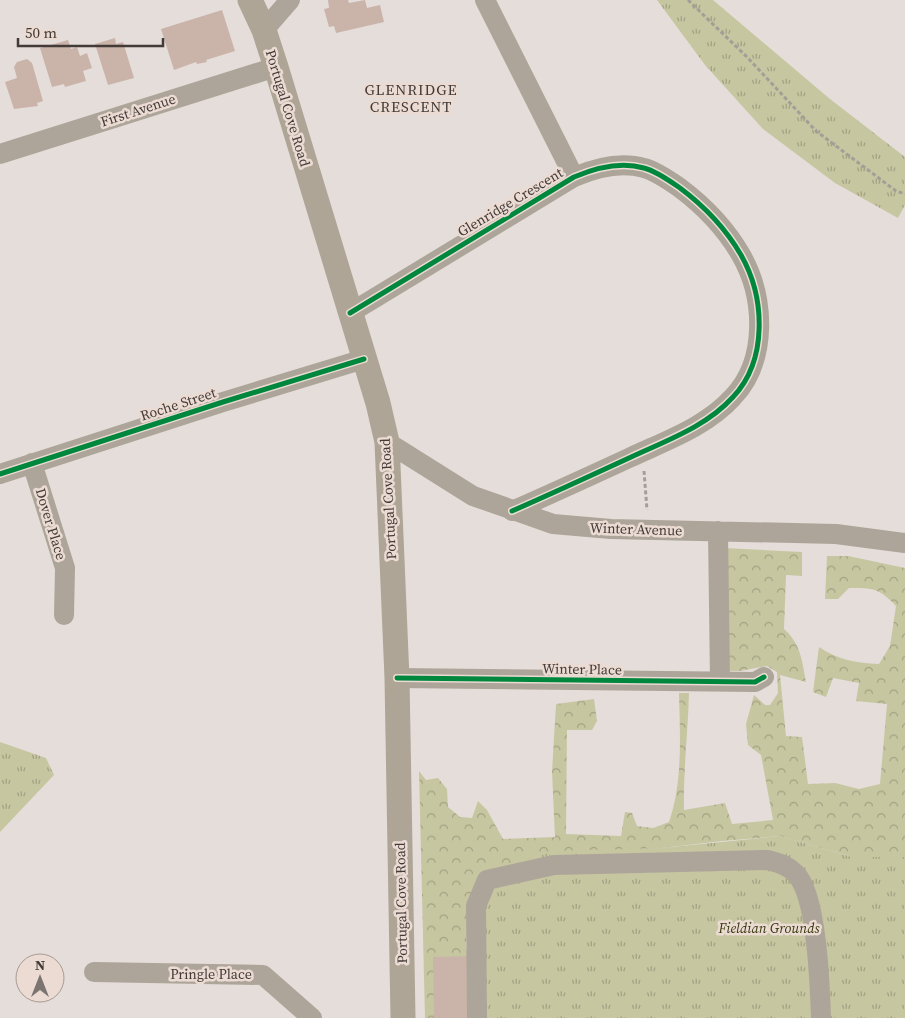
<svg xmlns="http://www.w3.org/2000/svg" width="905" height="1018" font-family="'Source Serif 4',serif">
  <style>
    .forest { fill: url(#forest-crowns) }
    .park { fill: url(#park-tufts) }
    .building { fill: #cab4a9 }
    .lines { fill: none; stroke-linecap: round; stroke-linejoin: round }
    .path { stroke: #a59e97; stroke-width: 3; stroke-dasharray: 4 2.5; stroke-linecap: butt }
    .minor { stroke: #ada599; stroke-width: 20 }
    .major { stroke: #aea596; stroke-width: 25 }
    .cycleway-casing { stroke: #ebdbd3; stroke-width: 8 }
    .cycleway { stroke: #00873e; stroke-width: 5 }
    .labels { text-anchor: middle; stroke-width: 5; stroke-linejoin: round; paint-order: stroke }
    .street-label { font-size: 14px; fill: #423b38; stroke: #ebdbd3 }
    .park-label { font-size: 14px; font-style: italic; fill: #383b0f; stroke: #ebdbd3 }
    .neighbourhood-label { font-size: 15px; letter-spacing: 1px; fill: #423b38; stroke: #ebdbd3 }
  </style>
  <defs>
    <pattern id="forest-crowns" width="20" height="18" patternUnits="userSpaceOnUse" patternTransform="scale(1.25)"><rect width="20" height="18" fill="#c6c6a1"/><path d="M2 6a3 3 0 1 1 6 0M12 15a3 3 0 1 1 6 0" fill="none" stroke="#a2a284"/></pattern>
    <pattern id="park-tufts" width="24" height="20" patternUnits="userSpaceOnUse" patternTransform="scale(1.25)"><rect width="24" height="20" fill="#c6c6a1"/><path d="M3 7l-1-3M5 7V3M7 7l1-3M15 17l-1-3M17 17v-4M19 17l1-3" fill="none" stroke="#a2a284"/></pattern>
  </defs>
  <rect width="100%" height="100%" fill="#e5ddd9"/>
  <!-- forest -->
  <path class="forest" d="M724,548L802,552V576L786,575L784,629C801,644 802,661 806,682L780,675L786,736L802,737L808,784L835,783L859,789L880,784L887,704L856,701L859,683L833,678L826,697L813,692L819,647C838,660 856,663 879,664L890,646L896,606C879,588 873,588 849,588L838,599H825L827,556H848L905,568V857H852L780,836L722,841L662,848L468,899L466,948L469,956L434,1018H425L419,771L426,780L438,778L447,789L448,807L460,817L472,818L478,801L487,810L503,839L555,837L552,772L556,704L594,699L597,721L592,730H567L566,834L621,836L625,812L632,813L637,826L653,828L669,822C683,782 680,735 679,693H689C688,733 683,771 684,810L725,803L732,824L773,820L761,755L748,745L746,724L754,695L765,705H770L778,693L777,672L767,666L740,671H723Z"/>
  <!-- park -->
  <path class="park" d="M657,0H713L830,99L905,157V205L898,218L835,183L763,129L705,65Z
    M0,742L46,758L54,775L0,832Z
    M780,836L852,857H905V1018H470L482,879L508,865L554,851L662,848Z"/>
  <!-- building -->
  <path class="building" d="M328,0H348L349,3L365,0L367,8L380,5L384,22L336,33L334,26L329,27L324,9L329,8Z
    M222,10L235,51L206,60L207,62L197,64L196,62L174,70L161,29Z
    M115,38L116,44L123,42L134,78L108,85L95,44Z
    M68,40L71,49L77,47L80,56L87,53L92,68L83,71L86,81L65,87L64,84L52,87L40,48Z
    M27,59L32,63L43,101L37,103L38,106L14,109L5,82L17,78L14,67L17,62Z
    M469,956L470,1018H434L433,957Z"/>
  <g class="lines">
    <!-- path -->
    <path class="path" d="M688,0L747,57L816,131L896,191L905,194
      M644,471L647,510"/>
    <!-- minor -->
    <path class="minor" d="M485,0L574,177
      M264,30L290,0
      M0,154L276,67
      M350,313L574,177C595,168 620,161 644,168C656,171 670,181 680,188C704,206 726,229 741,255C765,297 768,360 733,397C706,427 665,441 629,458C590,476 551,494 512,511
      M387,442L473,496L553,524L611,529L836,534L905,543
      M32,463L65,568L64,615
      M0,474L223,402L364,359
      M718,531L720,681
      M397,678L755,682L764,677
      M94,972L263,975L312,1018
      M477,1018L476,906L487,880L554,865L768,860C778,863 787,865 795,873C817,893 820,987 821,1018"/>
    <!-- major -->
    <path class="major" d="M250,0L264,30L276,67L378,403L387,442L397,678L403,1018"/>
    <defs>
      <path id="cycleway" d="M350,313L574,177C595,168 620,161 644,168C656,171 670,181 680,188C704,206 726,229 741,255C765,297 768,360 733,397C706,427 665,441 629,458C590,476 551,494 512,511
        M0,474L223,402L364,359
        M397,678L755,682L764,677"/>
    </defs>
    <!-- cycleway casing -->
    <use href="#cycleway" class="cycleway-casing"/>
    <!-- cycleway -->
    <use href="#cycleway" class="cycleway"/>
  </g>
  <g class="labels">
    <!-- street labels -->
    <g class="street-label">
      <text transform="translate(288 108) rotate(73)" y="5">Portugal Cove Road</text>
      <text transform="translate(138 110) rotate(-18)" y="5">First Avenue</text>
      <text transform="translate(510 202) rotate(-31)" y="5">Glenridge Crescent</text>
      <text transform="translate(178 404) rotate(-18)" y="5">Roche Street</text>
      <text transform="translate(388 499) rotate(-93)" y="5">Portugal Cove Road</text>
      <text transform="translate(51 524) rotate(73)" y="5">Dover Place</text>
      <text transform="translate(636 529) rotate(2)" y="5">Winter Avenue</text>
      <text transform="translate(582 669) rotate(1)" y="5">Winter Place</text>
      <text transform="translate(401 903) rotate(-91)" y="5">Portugal Cove Road</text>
      <text x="211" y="979">Pringle Place</text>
    </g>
    <!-- park labels -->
    <g class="park-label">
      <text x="769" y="933">Fieldian Grounds</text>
    </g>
    <!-- neighbourhood labels -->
    <g class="neighbourhood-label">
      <text x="411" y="95">GLENRIDGE<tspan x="411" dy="17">CRESCENT</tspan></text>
    </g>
  </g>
  <!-- north arrow -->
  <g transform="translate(40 978)"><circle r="24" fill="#ebdbd3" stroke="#a79b95"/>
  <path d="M0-4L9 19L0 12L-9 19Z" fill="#7b7470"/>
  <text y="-8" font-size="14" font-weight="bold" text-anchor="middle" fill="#423b38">N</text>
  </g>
  <!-- scale -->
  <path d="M18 38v8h145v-8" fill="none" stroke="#423b38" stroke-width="2.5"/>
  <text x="25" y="38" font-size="15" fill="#423b38" stroke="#ebdbd3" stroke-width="4" paint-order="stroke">50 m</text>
</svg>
